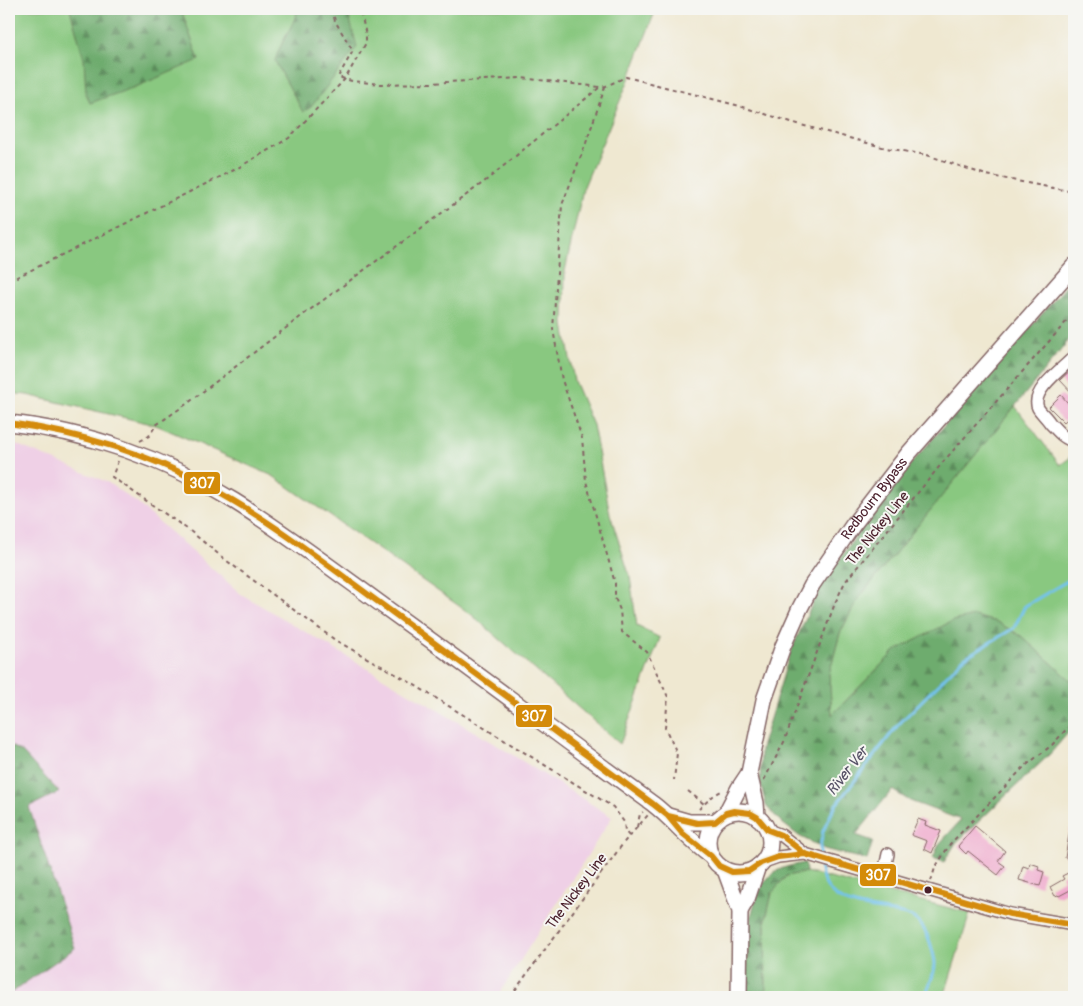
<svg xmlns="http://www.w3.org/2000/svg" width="1083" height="1006" font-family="Pangolin,sans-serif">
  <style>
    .built { fill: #efd0e6 }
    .grass { fill: #89c880; stroke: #6a7456 }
    .forest { fill: url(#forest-firs); stroke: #5c664c }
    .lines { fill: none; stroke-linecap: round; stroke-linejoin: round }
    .stream { stroke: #73c2ee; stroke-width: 3 }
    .building { fill: #efa4ca }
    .minor-casing { stroke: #846565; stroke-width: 14 }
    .major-casing { stroke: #846565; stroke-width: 18 }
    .path { stroke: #846565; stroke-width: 2; stroke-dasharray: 4 4; stroke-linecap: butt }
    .minor { stroke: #fff; stroke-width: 11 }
    .major { stroke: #fff; stroke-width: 15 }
    .bus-1-casing { stroke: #f6f6f2; stroke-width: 10 }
    .bus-1 { stroke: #d48b09; stroke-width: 6 }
    .bus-dot { fill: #4a1f2b; stroke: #f6f6f2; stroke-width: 2 }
    .labels { text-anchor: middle; stroke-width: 4; stroke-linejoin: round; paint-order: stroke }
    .street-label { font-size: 14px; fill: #4a1f2b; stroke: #f6f6f2 }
    .water-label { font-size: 15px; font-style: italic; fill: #565066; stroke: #f6f6f2 }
    .line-badge { stroke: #f6f6f2; stroke-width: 2 }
    .badge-label { font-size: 14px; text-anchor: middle; font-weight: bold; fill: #fff }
  </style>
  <defs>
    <pattern id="forest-firs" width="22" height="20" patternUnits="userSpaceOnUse" patternTransform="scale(1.25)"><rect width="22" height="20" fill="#6eac6e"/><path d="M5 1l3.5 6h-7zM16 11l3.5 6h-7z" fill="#5c8b5b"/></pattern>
  </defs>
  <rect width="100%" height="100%" fill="#f6f6f2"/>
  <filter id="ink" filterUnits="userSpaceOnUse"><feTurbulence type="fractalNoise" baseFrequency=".02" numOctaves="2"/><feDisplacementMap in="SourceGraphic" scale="10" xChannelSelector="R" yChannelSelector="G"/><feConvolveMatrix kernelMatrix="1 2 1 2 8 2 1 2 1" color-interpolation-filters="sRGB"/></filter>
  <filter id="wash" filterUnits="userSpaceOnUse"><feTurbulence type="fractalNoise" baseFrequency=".0096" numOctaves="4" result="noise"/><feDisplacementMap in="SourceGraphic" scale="20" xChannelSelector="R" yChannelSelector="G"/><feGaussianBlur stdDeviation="1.12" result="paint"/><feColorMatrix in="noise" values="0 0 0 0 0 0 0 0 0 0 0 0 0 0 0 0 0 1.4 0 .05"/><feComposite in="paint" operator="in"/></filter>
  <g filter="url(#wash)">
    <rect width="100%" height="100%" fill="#efe8d1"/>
    <!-- built -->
    <path class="built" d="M9,443L15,444L107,482L137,503L241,594L492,742L612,817L497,997H9Z"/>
    <!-- grass -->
    <path class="grass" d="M9,9H656L632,72L583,189L565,271L564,324L574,381L593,425L610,514L630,577L637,626L660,638L620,744L472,615L273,476L156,425L27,395L9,393Z
      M1015,406L1060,465L1074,455V683L1021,636L997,622L895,651L832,715L829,674L840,633L858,599Z
      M806,872L970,913L944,997H766L765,923L772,893L786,876Z"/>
    <!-- forest -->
    <path class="forest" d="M70,9H181L199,60L138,86L90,103L86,94L84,59Z
      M298,9H347L357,47L311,107L303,112L275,61C280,42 293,28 298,9Z
      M1074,277V334L858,599L840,633L829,674L832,715L895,651L952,621L974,616L997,622L1021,636L1074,683V726L1050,754L956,843L944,862L933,858L939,844L961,820L910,801L892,790L856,835L873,841L867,860L824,849L799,836L782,823L766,806L760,781L761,748L790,653L819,589L888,490Z
      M9,745L22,752L59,792L29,807L75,948L9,994Z
      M805,863L806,872L786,876L772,893L765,923L766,997H747C748,963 743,893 775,872C785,866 794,865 805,863Z"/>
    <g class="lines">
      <!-- stream -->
      <path class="stream" d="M820,855V847L823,831L835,806L898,725L964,658L1014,628L1025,606L1074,577
        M820,861C822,909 861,905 897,913C901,914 908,915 912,917C923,924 929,937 932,949C933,953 935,959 935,964C935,974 928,987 925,997"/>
    </g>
    <g id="blocks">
      <!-- building -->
      <path class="building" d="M1074,367V395L1060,380Z
        M1061,395L1074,410V413L1064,422L1049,407Z
        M918,819L926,822L925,825L941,831L932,853L924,849L927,841L911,835Z
        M975,826L1005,851L998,861L1005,866L998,875L968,851L966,854L958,846Z
        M1070,829L1074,830V860L1065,858Z
        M1030,863L1039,866L1038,870L1044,872L1040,886L1019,880L1023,866L1029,868Z
        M1074,870V888L1059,896L1058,895L1055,896L1050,887L1064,879L1062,876Z"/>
    </g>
  </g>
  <g filter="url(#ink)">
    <use href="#blocks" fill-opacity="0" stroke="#846565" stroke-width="1"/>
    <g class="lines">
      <defs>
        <path id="minor" d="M1074,357C1063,368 1030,391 1038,408C1041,413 1047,418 1050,423C1057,430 1063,439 1074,441
          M768,830L781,835L805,854
          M761,863L778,857L805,854L1010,914L1074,925
          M883,877L888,854"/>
        <g id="major">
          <path d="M9,423C86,431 168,460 234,501C287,534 338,573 389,610C478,674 565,740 653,804C674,820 689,841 711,856"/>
          <path d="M749,773L756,803L757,817"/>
          <circle cx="739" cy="842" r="31"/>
          <path id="s1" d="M726,813L739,788L749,773L764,700L783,646L800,608L812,585L853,525L908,454L1074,266"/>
          <path d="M668,816L689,822H715"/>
          <path d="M725,870L740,911L739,997"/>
          <path d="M740,911L747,899L758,866"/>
        </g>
      </defs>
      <!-- minor casing -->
      <use href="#minor" class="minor-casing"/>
      <!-- major casing -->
      <use href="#major" class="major-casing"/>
      <!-- path -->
      <path class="path" d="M332,9L335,21L353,51L338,77L352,81L381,84L431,83L521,78L600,87L606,86L626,77L736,105L801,125L886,148L927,155L986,175L1074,192
        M605,87L586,143L562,205L553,329L562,380L582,438L586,481L615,583V598L620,610L622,632L647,652L668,697L665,728L677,753L674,780
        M9,281L236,169L289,138L345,79L366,43V35L360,9
        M140,441L149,436L156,425L188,403L303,315L484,182L600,87
        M118,461L112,477L190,531L227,561L335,640L408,681L613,807L624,822L625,831L629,836
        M764,780L784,742L835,603L845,582L943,462L1074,313
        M688,791L704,804
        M699,809L713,796L723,790
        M637,827L640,814L643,812
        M931,881L935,868L950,844L1024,767L1052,745L1074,721
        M510,997L625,841L648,815"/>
      <!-- minor -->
      <use href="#minor" class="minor"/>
      <!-- major -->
      <use href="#major" class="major"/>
      <defs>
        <path id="bus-1" d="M9,423C79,433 145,452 207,486C273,521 332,569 392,612C480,676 566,740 653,804L668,816L682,833L711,856L719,866L732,872L749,871L761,863L778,857L805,854L1010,914L1074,925
          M658,808L668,816L697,823L715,822L726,813L734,811L750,813L757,817L768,830L781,835L805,854L818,858"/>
      </defs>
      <!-- bus-1 casing -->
      <use href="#bus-1" class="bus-1-casing"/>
      <!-- bus-1 -->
      <use href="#bus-1" class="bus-1"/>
    </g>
  </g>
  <!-- markers -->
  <circle class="bus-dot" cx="928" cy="890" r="4.5"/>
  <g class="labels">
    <!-- street labels -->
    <g class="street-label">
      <text dy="5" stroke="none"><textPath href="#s1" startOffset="352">Redbourn Bypass</textPath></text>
      <text transform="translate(877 528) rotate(-51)" y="5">The Nickey Line</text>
      <text transform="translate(576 891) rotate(-53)" y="5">The Nickey Line</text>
    </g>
    <!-- water labels -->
    <g class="water-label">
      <text transform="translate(847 771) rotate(-52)" y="5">River Ver</text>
    </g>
  </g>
  <g class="line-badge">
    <rect x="183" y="471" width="38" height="24" rx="5" fill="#d48b09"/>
    <rect x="515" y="704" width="38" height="24" rx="5" fill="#d48b09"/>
    <rect x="859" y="863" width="38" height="24" rx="5" fill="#d48b09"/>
  </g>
  <g class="badge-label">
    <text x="202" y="488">307</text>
    <text x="534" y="721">307</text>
    <text x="878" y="880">307</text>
  </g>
  <!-- margin -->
  <rect width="1083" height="1006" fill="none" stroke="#f6f6f2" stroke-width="30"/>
</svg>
